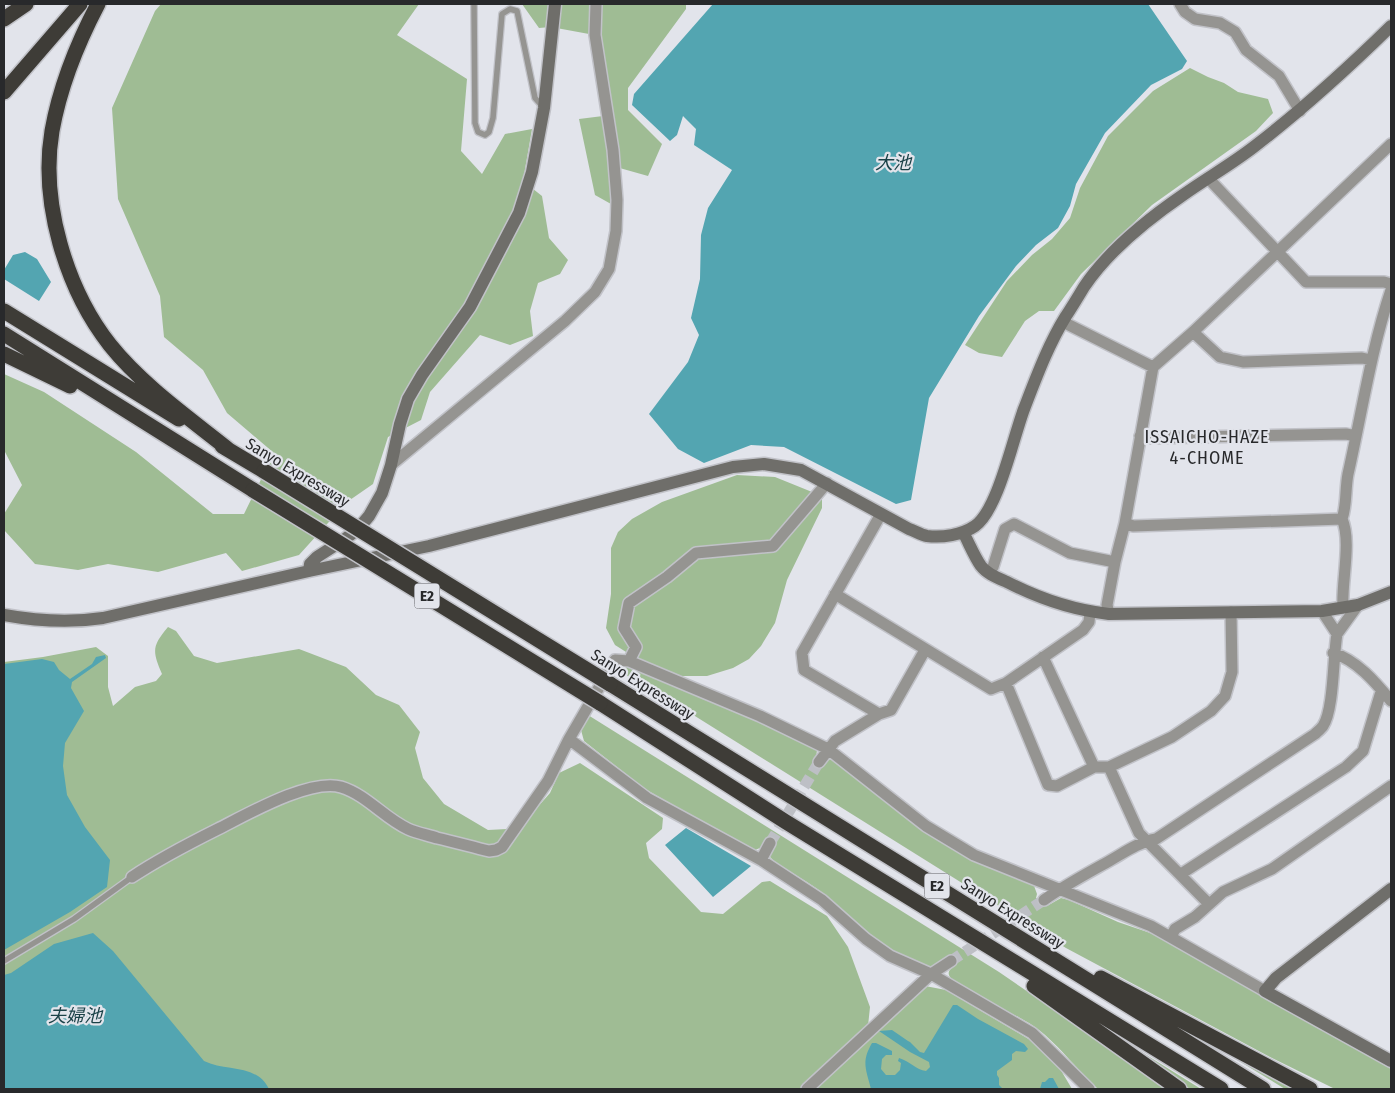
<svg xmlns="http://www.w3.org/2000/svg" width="1395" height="1093" font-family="'Fira Sans Condensed','Noto Sans JP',sans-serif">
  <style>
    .green { fill: #9fbc94 }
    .water { fill: #53a5b1 }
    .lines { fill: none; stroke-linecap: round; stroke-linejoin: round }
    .street-tunnel { stroke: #bdbfc5; stroke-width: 11; stroke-dasharray: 11 5.5; stroke-linecap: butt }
    .lane-casing { stroke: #c1c2c8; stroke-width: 8 }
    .street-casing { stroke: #c1c2c8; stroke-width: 14 }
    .secondary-casing { stroke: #c1c2c8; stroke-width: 15 }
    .highway-casing { stroke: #c1c2c8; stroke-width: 18 }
    .lane { stroke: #959491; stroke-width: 5.5 }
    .street { stroke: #959491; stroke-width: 11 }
    .secondary { stroke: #6f6e6a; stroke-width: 12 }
    .highway { stroke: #3e3c37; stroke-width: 15 }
    .highway-bridge-casing { stroke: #c1c2c8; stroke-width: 18; stroke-linecap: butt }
    .highway-bridge { stroke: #3e3c37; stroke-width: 15 }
    .labels { text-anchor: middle; stroke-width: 4.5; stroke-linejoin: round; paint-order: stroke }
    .shield { fill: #e2e4eb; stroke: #606165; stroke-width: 1 }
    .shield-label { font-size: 15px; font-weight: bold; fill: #28292b }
    .street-label { font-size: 16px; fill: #28292b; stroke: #e2e4eb }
    .water-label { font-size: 18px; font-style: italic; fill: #1b4248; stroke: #e2e4eb }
    .neighbourhood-label { font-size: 18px; letter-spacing: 1px; fill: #28292b; stroke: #e2e4eb }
  </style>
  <rect width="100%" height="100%" fill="#e2e4eb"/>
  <!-- green -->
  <path class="green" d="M161,4H419L397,35L467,79L461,151L482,174L505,134L532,129L523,181L542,196L549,238L568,260L560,274L538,283L530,311L533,336L510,345L480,335L430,392L421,420L388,437L373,484L347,502L299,555L242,571L226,553L158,572L108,564L78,570L35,564L4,530V514L22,485L4,450V374L44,392L136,452L213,514H244L274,453L227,413L203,370L164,337L160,296L118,199L112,108L155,11Z
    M522,4H686V9L628,88V110L662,144L648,176L609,165L611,204L595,195L579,119L603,116L589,34L551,27L539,28Z
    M1190,68L1208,77L1224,83L1238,92L1268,99L1273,113L1256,131L1152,205L1081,274L1054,311H1039L1025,321L1002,357L979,353L965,345L1007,281L1032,255L1052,239L1070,218L1080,188L1108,136L1153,91Z
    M737,475L775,477L817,494L822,500V508L787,580L775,623L761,646L749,659L733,668L707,676H679L645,664L615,645L606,628L611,594V548L618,532L632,519L662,502Z
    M168,627L176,631L194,656L217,663L299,649L346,667L376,695L399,705L420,732L415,748L423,778L444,804L488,830L507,829L528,818L550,793L559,773L580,763L663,818L662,829L646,843L649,858L701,912L723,914L762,882L770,881L827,916L848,947L870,1007L868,1026L925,986L946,990L1032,1041L1056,1062L1072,1089H4V662L43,657L96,647L108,656V687L113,706L135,687L156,681L162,674C152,651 152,646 168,627Z
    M623,665H630L659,680L689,690L813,746L817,750L816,758L835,760L915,824L1033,883L1037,894L1036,898L1047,906L1061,898L1069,900L1118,922L1159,936L1391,1069V1089H1335L1270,1057L1066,948L639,681L632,679L617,669Z
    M588,715L999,972L1088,1033L1164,1089H1098C1077,1070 1055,1040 1032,1025C1016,1014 958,989 950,977C946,971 952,968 956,965L951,956L929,968C888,956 857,922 825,895C810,882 790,873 774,861L770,857L771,851L762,847L753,851L645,789L584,741L581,730Z
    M1132,1046L1201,1089H1190L1131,1047Z
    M1216,1047L1244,1061L1294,1089H1285Z"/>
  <!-- water -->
  <path class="water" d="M713,4H1148L1187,61L1182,69L1151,85L1105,133L1076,184L1070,206L1058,228L1036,245L1016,266L979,316L929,398L911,500L896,504L784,447L751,445L704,463L678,449L649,414L688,362L699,335L691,318L700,279L701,235L708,208L732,170L694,145L696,129L683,116L677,135L670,141L632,105L634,94Z
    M25,252L37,259L51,282L39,301L4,279V270L13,255Z
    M105,655L106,658L72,682L71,688L84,711L65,743L63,766L67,795L85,827L110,860L107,887L70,912L4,950V664L42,659L54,662L59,670L70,679L92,664L96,657Z
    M686,828L751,866L713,897L665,845Z
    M93,933L113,951L204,1061C226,1072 256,1063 269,1089H4V975L11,973L54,944Z
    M953,1005H957L978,1019L1024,1044L1028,1049L1025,1052L1016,1051L1012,1054V1060L997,1071V1075L999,1078V1085L1003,1089H871C866,1069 861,1062 872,1043H876L892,1051V1055H886L882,1059L881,1069L886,1075H895L900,1070L901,1063L898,1061L899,1058C910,1061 916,1070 926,1071L930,1067L929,1062L910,1052L879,1031L892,1030L908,1041L910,1042L920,1052L924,1053Z
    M1049,1078H1053L1059,1089H1040L1042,1082H1045Z"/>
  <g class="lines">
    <!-- street-tunnel -->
    <path class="street-tunnel" d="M770,843L819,762
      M951,961L1044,900"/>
    <defs>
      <path id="lane" d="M474,4L475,123L478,132L485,135L489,132L493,118L502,14L510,9L517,11L535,98L543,107
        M4,961L74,919L132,877"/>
      <path id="street" d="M1180,4L1185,12L1195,19L1220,23L1235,32L1246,50L1279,76L1300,111
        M1208,178L1306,282H1384L1391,284
        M1063,322L1153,367
        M1193,332L1220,357L1243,362L1362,358L1371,360
        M1140,436L1150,438L1346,434L1356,436
        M391,465L565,321L595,292L609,269L616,231L617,200L613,150L595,35L596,4
        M881,514L802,653L804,670L879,714L891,710L925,650
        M1125,523L1133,526L1342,519
        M989,573L993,567L1005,529L1014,524L1070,553L1115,562
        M835,594L991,689L1006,683L1083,630L1089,622L1090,612
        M1343,608C1341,584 1352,541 1342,519C1347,505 1345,489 1348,474C1362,412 1371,350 1391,290
        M1109,614L1107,605L1115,562L1125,523L1153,367L1193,332L1391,144
        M1337,634L1358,605
        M1333,653C1357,660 1376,683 1391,701
        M1043,657L1094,767H1109L1172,737L1211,711L1225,696L1232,672L1231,612
        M629,661L636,647L624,628L629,603L667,577L696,553L773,546L827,483
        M1006,683L1048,785L1057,786L1094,767
        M569,739L647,798L761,860L822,900L866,939L890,956L931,974L1032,1033L1089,1089
        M819,762L835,741L879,714
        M1109,767L1139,833L1209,904
        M761,860L770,843
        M1181,874L1346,767L1363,751L1380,695L1383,692
        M132,877C159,859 188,844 218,829C246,815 310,778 341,787C367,795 384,818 408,829C417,833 428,835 437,838C455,842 472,847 489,851L496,850L502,847L548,781L569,739L615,660L629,661L760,716L828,749L926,826L974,855L1151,926L1265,991
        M1044,900C1065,885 1088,873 1111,860C1125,852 1139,842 1156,839L1315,734C1317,732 1321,729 1323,726C1334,710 1333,656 1337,634L1322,611
        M1171,937L1175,929L1195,917L1223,892L1272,869L1391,786
        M807,1089L931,974L951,961"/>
      <path id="secondary" d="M963,532C969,543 974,556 981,566C987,574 998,578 1007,582C1040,599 1072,610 1109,614L1322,611L1358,605L1391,592
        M309,571L310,564L317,557L345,539L358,529L369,516L382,493L391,465L400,424L408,399L422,375L470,307L519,213L532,172L544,108L555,4
        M4,615C37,621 70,623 103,618L309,571L429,546L733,467L764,464L801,470L909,529C915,531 921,535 927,536C942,538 962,535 975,526C998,510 1013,438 1024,409C1036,378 1048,345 1066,316C1072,307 1078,297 1084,287C1108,251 1148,219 1183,195C1207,178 1232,164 1255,146C1303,109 1348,68 1391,26
        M1391,889L1276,978L1265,991L1391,1061"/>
      <path id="highway" d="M98,4C77,44 60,86 52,131C40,202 66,289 110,345C142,385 189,418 229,450
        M4,19L26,4
        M4,92L80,4
        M4,311L179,419
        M4,334L253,490
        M4,354L70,386
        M222,446L264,471
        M610,684L1263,1089
        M600,703L786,822L1221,1089
        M1101,978L1310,1089
        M1034,986L1179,1089"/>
    </defs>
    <!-- lane casing -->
    <use href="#lane" class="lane-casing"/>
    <!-- street casing -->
    <use href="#street" class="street-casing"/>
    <!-- secondary casing -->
    <use href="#secondary" class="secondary-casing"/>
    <!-- highway casing -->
    <use href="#highway" class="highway-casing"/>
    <!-- lane -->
    <use href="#lane" class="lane"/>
    <!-- street -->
    <use href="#street" class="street"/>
    <!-- secondary -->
    <use href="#secondary" class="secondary"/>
    <!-- highway -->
    <use href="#highway" class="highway"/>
    <defs>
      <path id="highway-bridge" d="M264,471L610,684
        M253,490L600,703"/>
    </defs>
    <!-- highway-bridge casing -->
    <use href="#highway-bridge" class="highway-bridge-casing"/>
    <!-- highway-bridge -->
    <use href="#highway-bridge" class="highway-bridge"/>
  </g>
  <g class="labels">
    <!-- shield labels -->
    <g class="shield">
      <rect x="414.5" y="583.5" width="25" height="25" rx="4"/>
      <rect x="924.5" y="873.5" width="25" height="25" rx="4"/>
    </g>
    <g class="shield-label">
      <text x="427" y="601">E2</text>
      <text x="937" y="891">E2</text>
    </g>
    <!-- street labels -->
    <g class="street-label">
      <text transform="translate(298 472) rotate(31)" y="6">Sanyo Expressway</text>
      <text transform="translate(643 684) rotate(32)" y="6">Sanyo Expressway</text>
      <text transform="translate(1013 913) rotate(32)" y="6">Sanyo Expressway</text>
    </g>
    <!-- water labels -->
    <g class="water-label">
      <text x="893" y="169">大池</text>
      <text x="75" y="1022">夫婦池</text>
    </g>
    <!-- neighbourhood labels -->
    <g class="neighbourhood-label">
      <text x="1207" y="443">ISSAICHO-HAZE<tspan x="1207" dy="21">4-CHOME</tspan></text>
    </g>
  </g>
  <!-- border -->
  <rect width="1395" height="1093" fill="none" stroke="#28292b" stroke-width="10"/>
</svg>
